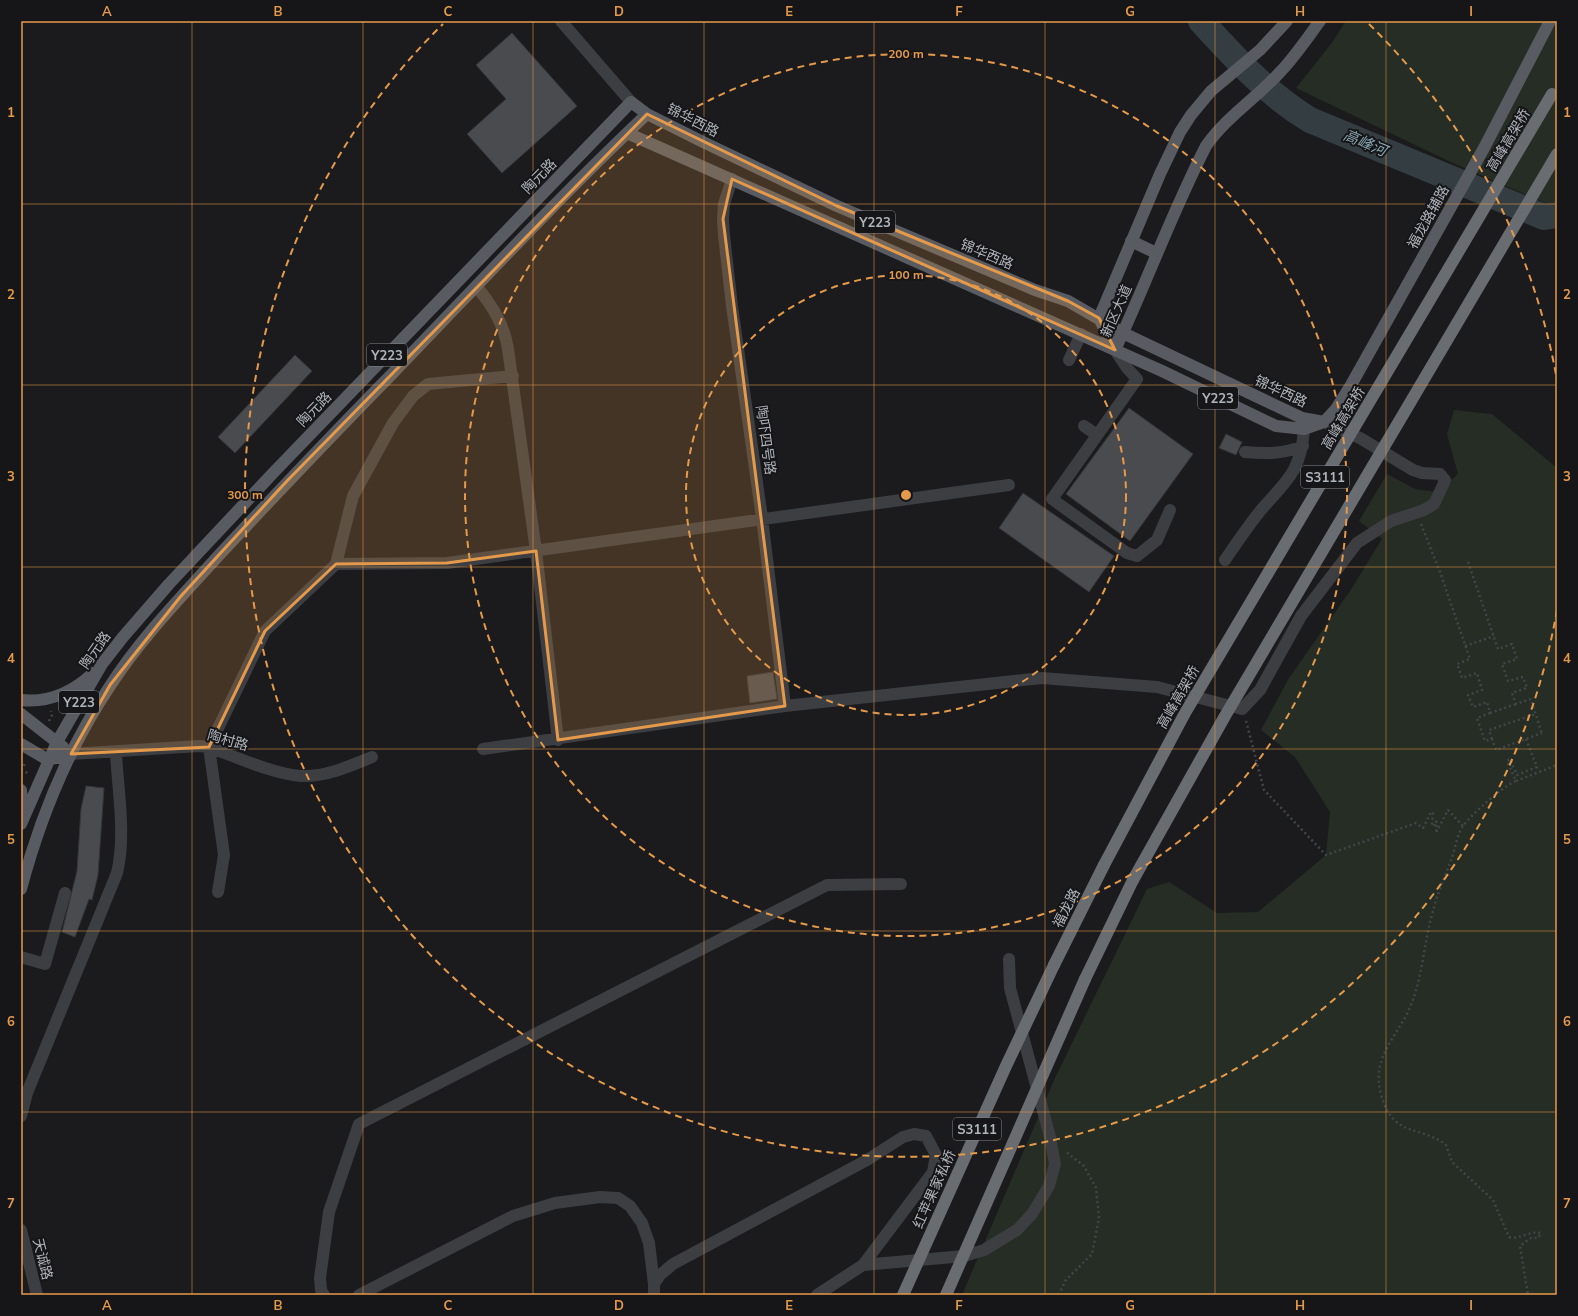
<svg xmlns="http://www.w3.org/2000/svg" width="1578" height="1316" font-family="Mulish,'Noto Sans SC',sans-serif">
  <style>
    .green { fill: #252d25 }
    .lines { fill: none; stroke-linecap: round; stroke-linejoin: round }
    .river { stroke: #343e42; stroke-width: 26 }
    .building { fill: #4a4b4f; stroke: #353639 }
    .path { stroke: #424549; stroke-width: 2.5; stroke-dasharray: 2 3; stroke-linecap: butt }
    .minor { stroke: #3c3e42; stroke-width: 12 }
    .major { stroke: #585b61; stroke-width: 12 }
    .highway { stroke: #696d72; stroke-width: 12 }
    .highway-bridge { stroke: #696d72; stroke-width: 12 }
    .marked { fill: #e59a4b; fill-opacity: 0.2; stroke: #e59a4b; stroke-width: 3; stroke-linejoin: round }
    .grid { fill: none; stroke: #e59a4b; stroke-width: 1; stroke-opacity: 0.55 }
    .ring { fill: none; stroke: #e59a4b; stroke-width: 2; stroke-dasharray: 7 5 }
    .labels { text-anchor: middle; stroke-width: 4; stroke-linejoin: round; paint-order: stroke }
    .shield { fill: #161618; stroke: #81858a; stroke-width: 1 }
    .shield-label { font-size: 13px; font-weight: bold; fill: #afb4bb }
    .street-label { font-size: 14px; fill: #afb4bb; stroke: #161618 }
    .water-label { font-size: 15px; font-style: italic; fill: #89a6b3; stroke: #161618 }
    .centre { fill: #e59a4b; stroke: #161618; stroke-width: 2 }
    .ring-label { font-size: 12px; text-anchor: middle; font-weight: bold; fill: #e59a4b; stroke: #161618; stroke-width: 4; stroke-linejoin: round; paint-order: stroke }
    .neatline { fill: none; stroke: #e59a4b; stroke-width: 1.5 }
    .grid-label { font-size: 13px; text-anchor: middle; font-weight: bold; fill: #e59a4b }
  </style>
  <rect width="100%" height="100%" fill="#1b1b1d"/>
  <!-- green -->
  <path class="green" d="M1346,21H1557V208L1455,164L1296,88L1331,44Z
    M1454,410L1492,414L1557,468V1295H962L1055,1078L1147,889L1169,882L1217,913L1258,912L1326,855L1330,812L1295,757L1261,730L1289,678L1350,591L1382,539L1359,521L1387,474L1415,489L1437,492L1458,474L1447,434Z"/>
  <g class="lines">
    <!-- river -->
    <path class="river" d="M1201,21C1234,57 1267,94 1310,120L1544,217L1557,215"/>
  </g>
  <!-- building -->
  <path class="building" d="M512,33L577,106L502,173L467,134L506,99L476,65Z
    M295,355L312,371L235,453L218,437Z
    M1129,408L1193,454L1130,541L1066,494Z
    M1226,434L1242,442L1236,455L1219,448Z
    M1023,493L1114,556L1089,592L999,528Z
    M773,672L777,699L750,703L747,676Z
    M86,786L104,788L98,875L92,900L89,899L75,937L62,932L77,871L81,809Z"/>
  <g class="lines">
    <!-- path -->
    <path class="path" d="M1421,524L1440,572L1470,659L1457,664L1462,678L1477,673L1482,690L1468,695L1473,707L1487,702L1490,713L1477,718L1485,741L1492,739L1496,750L1542,733
      M1468,562L1498,649L1512,644L1517,659L1502,664L1508,681L1523,677L1527,688L1512,693L1516,704L1531,699L1542,734
      M1465,646L1494,636
      M1490,713L1516,704
      M49,721L52,715L51,711
      M1246,721L1264,790L1326,855L1416,823L1423,828L1431,812L1433,813L1432,825L1434,826L1435,821L1437,822L1436,830L1437,831L1448,810L1463,826
      M1492,739L1489,730L1536,714
      M1526,739L1537,767L1517,775L1510,759L1507,761L1516,781C1503,786 1472,814 1463,826C1457,834 1455,850 1451,860C1445,877 1437,894 1433,911C1423,945 1423,981 1407,1014C1392,1042 1372,1060 1381,1094C1393,1139 1419,1124 1446,1145L1452,1162L1493,1200L1509,1237C1520,1240 1530,1230 1541,1233L1538,1238H1531L1520,1246L1528,1295
      M21,770L30,774
      M21,770L26,762
      M1516,781L1557,765
      M1059,1295L1065,1281L1092,1254L1099,1218L1096,1188L1084,1166L1065,1151"/>
    <!-- minor -->
    <path class="minor" d="M561,21L631,102
      M732,179L724,204L723,219L724,235L732,306L762,518L785,706
      M477,287C493,307 504,324 508,349L536,551L558,740
      M1115,350L1127,368L1137,379L1052,499L1127,553L1137,556L1157,540L1170,510
      M1069,360L1081,334
      M1084,426L1097,435
      M1245,452C1266,454 1283,454 1303,446
      M1225,560C1236,544 1248,526 1261,510C1287,480 1301,472 1304,429
      M336,564L447,563L1009,485
      M483,749L785,706L1042,678L1157,687L1242,709L1260,690L1301,616L1357,543L1391,521L1424,510L1434,504L1444,483L1445,480L1440,474L1422,473L1413,470L1360,438L1324,422
      M71,754L199,746L209,747C236,757 274,774 301,776C326,777 350,766 372,757
      M218,892L224,855L209,747L265,631L336,564L353,496L393,423L413,396L428,384L513,376
      M21,957L45,964L65,893
      M21,1116L27,1093L117,873C126,835 118,792 116,753
      M21,1230L37,1295
      M863,1265L964,1256L984,1250L1017,1230L1032,1214L1049,1186L1055,1164L1050,1137L1010,988L1009,959
      M654,1284L660,1275L673,1264L867,1160L903,1137L914,1134L926,1136L936,1155L933,1172L863,1265L817,1295
      M324,1295L321,1290L320,1278L329,1212L359,1124L827,885L901,884
      M359,1295L513,1216L555,1203L600,1197L618,1198L630,1206L642,1223L649,1243L654,1284V1295"/>
    <!-- major -->
    <path class="major" d="M631,102L647,114L703,142L837,206L1035,290L1068,301L1123,333L1302,418L1324,422
      M627,133L1162,371L1276,426L1304,429L1321,423
      M1131,241L1156,253
      M1115,350C1147,282 1172,212 1206,146C1227,116 1258,97 1282,70C1296,55 1308,37 1320,21
      M1115,350L1099,318L1160,174L1180,132L1191,115L1211,91L1260,50L1287,21
      M1324,422L1336,409L1351,385L1484,148L1550,21
      M21,700C49,703 73,692 93,673
      M21,714L63,747
      M21,744L48,760L71,754
      M21,790L23,812
      M21,824L57,742L102,664L123,637L169,584L275,471L631,102
      M21,889C40,818 69,747 110,686C141,638 182,596 220,554C277,493 334,433 392,374C476,287 559,197 647,114"/>
    <!-- highway -->
    <path class="highway" d="M1054,965L1104,865
      M1085,979L1133,880"/>
    <!-- highway-bridge -->
    <path class="highway-bridge" d="M1104,865L1185,713L1552,94
      M1133,880L1225,716L1557,154
      M903,1295L1006,1066L1054,965
      M946,1295L1085,979"/>
  </g>
  <!-- marked area -->
  <path class="marked" d="M647,114L837,206L1068,301L1099,318L1115,350L732,179L723,219L785,706L558,740L536,551L447,563L336,564L265,631L209,747L71,754L110,685L181,596L286,482Z"/>
  <!-- grid -->
  <path class="grid" d="M192,21V1295M363,21V1295M533,21V1295M704,21V1295M874,21V1295M1045,21V1295M1215,21V1295M1386,21V1295M21,204H1557M21,385H1557M21,567H1557M21,749H1557M21,931H1557M21,1112H1557"/>
  <!-- distance rings -->
  <g class="ring">
    <circle cx="906" cy="495" r="220"/>
    <circle cx="906" cy="495" r="441"/>
    <path d="M1557 610A661 661 0 1 1 443 24M1369 24A661 661 0 0 1 1557 380"/>
  </g>
  <g class="labels">
    <!-- shield labels -->
    <g class="shield">
      <rect x="855" y="211" width="40" height="22" rx="3"/>
      <rect x="367" y="344" width="40" height="22" rx="3"/>
      <rect x="1198" y="387" width="40" height="22" rx="3"/>
      <rect x="1301" y="466" width="48" height="22" rx="3"/>
      <rect x="59" y="691" width="40" height="22" rx="3"/>
      <rect x="953" y="1118" width="48" height="22" rx="3"/>
    </g>
    <g class="shield-label">
      <text x="875" y="227">Y223</text>
      <text x="387" y="360">Y223</text>
      <text x="1218" y="403">Y223</text>
      <text x="1325" y="482">S3111</text>
      <text x="79" y="707">Y223</text>
      <text x="977" y="1134">S3111</text>
    </g>
    <!-- street labels -->
    <g class="street-label">
      <text transform="translate(693 120) rotate(27)" y="5">锦华西路</text>
      <text transform="translate(1508 140) rotate(-59)" y="5">高峰高架桥</text>
      <text transform="translate(539 176) rotate(-46)" y="5">陶元路</text>
      <text transform="translate(1428 217) rotate(-61)" y="5">福龙路辅路</text>
      <text transform="translate(987 254) rotate(23)" y="5">锦华西路</text>
      <text transform="translate(1116 311) rotate(-66)" y="5">新区大道</text>
      <text transform="translate(1281 391) rotate(25)" y="5">锦华西路</text>
      <text transform="translate(314 409) rotate(-46)" y="5">陶元路</text>
      <text transform="translate(1343 418) rotate(-59)" y="5">高峰高架桥</text>
      <text transform="translate(766 440) rotate(82)" y="5">陶吓四号路</text>
      <text transform="translate(95 650) rotate(-55)" y="5">陶元路</text>
      <text transform="translate(1178 697) rotate(-60)" y="5">高峰高架桥</text>
      <text transform="translate(228 740) rotate(16)" y="5">陶村路</text>
      <text transform="translate(1066 908) rotate(-63)" y="5">福龙路</text>
      <text transform="translate(934 1189) rotate(-66)" y="5">红苹果家私桥</text>
      <text transform="translate(43 1259) rotate(76)" y="5">天诚路</text>
    </g>
    <!-- water labels -->
    <g class="water-label">
      <text transform="translate(1365 143) rotate(23)" y="5">高峰河</text>
    </g>
  </g>
  <circle cx="906" cy="495" r="6" class="centre"/>
  <g class="ring-label">
    <text x="906" y="58">200 m</text>
    <text x="906" y="279">100 m</text>
    <text x="245" y="499">300 m</text>
  </g>
  <!-- border -->
  <rect width="1578" height="1316" fill="none" stroke="#161618" stroke-width="44"/>
  <rect x="22" y="22" width="1534" height="1272" class="neatline"/>
  <g class="grid-label">
    <text x="107" y="16">A</text>
    <text x="278" y="16">B</text>
    <text x="448" y="16">C</text>
    <text x="619" y="16">D</text>
    <text x="789" y="16">E</text>
    <text x="959" y="16">F</text>
    <text x="1130" y="16">G</text>
    <text x="1300" y="16">H</text>
    <text x="1471" y="16">I</text>
    <text x="11" y="117">1</text>
    <text x="1567" y="117">1</text>
    <text x="11" y="299">2</text>
    <text x="1567" y="299">2</text>
    <text x="11" y="481">3</text>
    <text x="1567" y="481">3</text>
    <text x="11" y="663">4</text>
    <text x="1567" y="663">4</text>
    <text x="11" y="844">5</text>
    <text x="1567" y="844">5</text>
    <text x="11" y="1026">6</text>
    <text x="1567" y="1026">6</text>
    <text x="11" y="1208">7</text>
    <text x="1567" y="1208">7</text>
    <text x="107" y="1310">A</text>
    <text x="278" y="1310">B</text>
    <text x="448" y="1310">C</text>
    <text x="619" y="1310">D</text>
    <text x="789" y="1310">E</text>
    <text x="959" y="1310">F</text>
    <text x="1130" y="1310">G</text>
    <text x="1300" y="1310">H</text>
    <text x="1471" y="1310">I</text>
  </g>
</svg>
